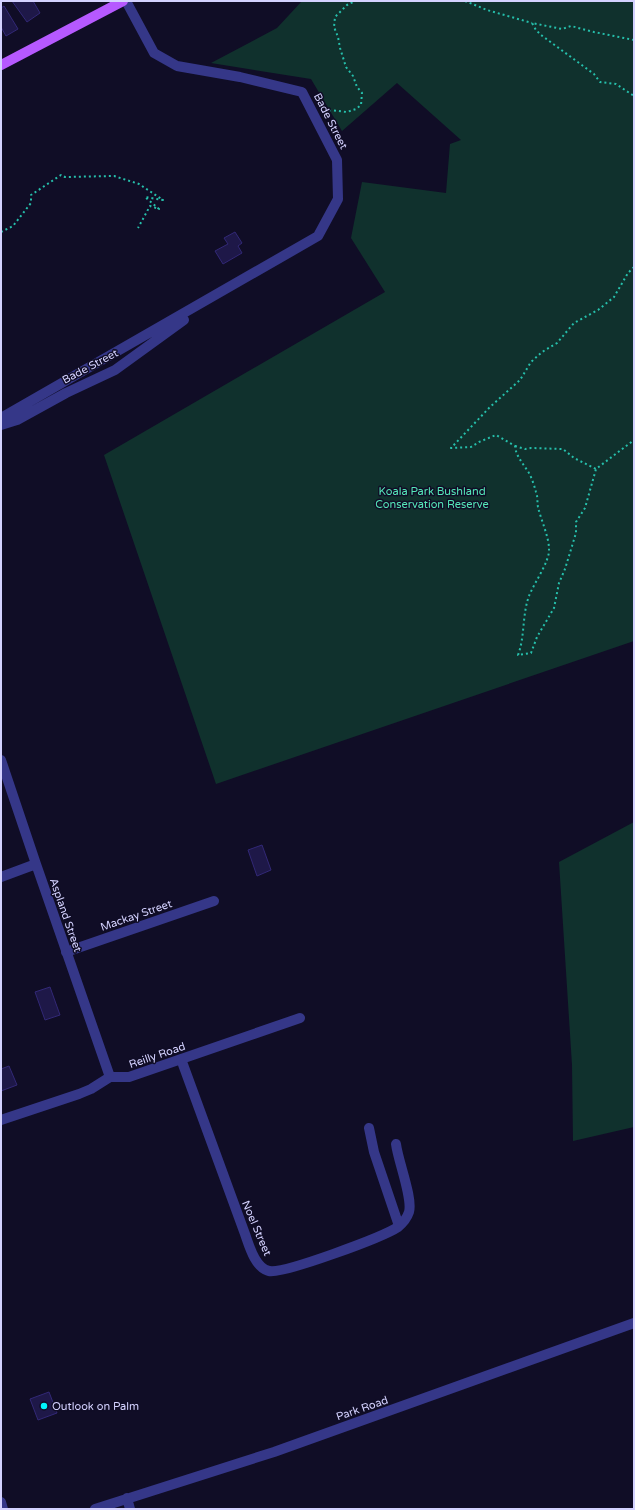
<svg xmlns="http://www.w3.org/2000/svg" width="635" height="1510" font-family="'Varela Round',sans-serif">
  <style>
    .green { fill: #10312d }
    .building { fill: #1e1848; stroke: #322876 }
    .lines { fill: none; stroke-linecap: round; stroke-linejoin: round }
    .path { stroke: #26bfab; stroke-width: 2; stroke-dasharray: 2 3; stroke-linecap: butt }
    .minor { stroke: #353788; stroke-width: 10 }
    .major { stroke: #b659ff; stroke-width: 10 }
    .poi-dot { fill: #00f5fd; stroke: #100d26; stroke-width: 1.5 }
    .labels { text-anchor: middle; stroke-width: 3; stroke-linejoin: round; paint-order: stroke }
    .street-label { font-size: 11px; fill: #d4d2ff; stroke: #100d26 }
    .park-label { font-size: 11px; fill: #55e8b9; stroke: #100d26 }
    .poi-label { font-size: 11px; fill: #d4d2ff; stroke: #100d26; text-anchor: start }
  </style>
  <rect width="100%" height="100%" fill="#100d26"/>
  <!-- green -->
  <path class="green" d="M302,1H634V641L216,784L104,455L385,292L351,238L362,182L446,193L450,144L461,140L397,83L342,131L311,79L211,63L277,28Z
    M634,822V1127L573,1141L572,1065L559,862Z"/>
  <!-- building -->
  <path class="building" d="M12,1H33L40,13L27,22Z
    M4,6L18,29L6,36L1,27V8Z
    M235,232L242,243L238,246L242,253L223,264L215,251L228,244L224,238Z
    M262,845L271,870L257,876L248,850Z
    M50,987L60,1015L45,1020L35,992Z
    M9,1066L17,1085L1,1091V1069Z
    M49,1392L57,1413L38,1420L30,1399Z"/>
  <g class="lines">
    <!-- path -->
    <path class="path" d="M465,1L487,10L532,23
      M634,40L594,32L571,26L562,29L532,23L536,30L541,35L594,74L600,82L616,84L634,96
      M321,104L329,110L347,112L356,109L361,105L362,93L357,87L353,76L346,67L340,48L338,37L334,27L335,17L347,5L355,1
      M1,232L13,226L31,203V195L61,175L65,177L114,176L139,184L163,200L145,197L159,209L150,206L138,228
      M634,267L628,273L614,297L598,310L574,323L557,343L542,352L531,362L520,380L490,407L451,448L471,447L479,442L496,435L515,446C516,456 522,462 527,470C531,475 534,485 536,492C538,497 537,502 538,507C541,520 549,537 549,549C550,561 534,583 529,596C522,615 525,637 518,655L531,653L537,637L554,608L559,583L565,569L576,533V522L585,508L596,469L634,440
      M515,446L525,449L531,448L563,449L574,458L596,469"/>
    <!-- minor -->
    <path class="minor" d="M1,418L318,236L338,199L337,160L302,92L240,77L177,66L154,53L126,1
      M1,425L17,420L66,393L115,370L184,320
      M1,760L36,864L110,1077
      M1,877L36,864
      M66,952L214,901
      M181,1059L245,1234C249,1245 255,1268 269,1271C284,1274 383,1237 398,1227C403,1223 407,1218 409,1212C413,1198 398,1161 396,1144
      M1,1120L79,1094L91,1089L110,1077H129L300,1018
      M369,1128L374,1152L399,1226
      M127,1498L130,1509
      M1,1502L3,1509
      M95,1509L274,1452L634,1323"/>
    <!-- major -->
    <path class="major" d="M1,65L123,1"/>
  </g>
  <!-- markers -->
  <circle class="poi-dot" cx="44" cy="1406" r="4"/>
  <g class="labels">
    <!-- street labels -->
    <g class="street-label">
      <text transform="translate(331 121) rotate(63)" y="4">Bade Street</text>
      <text transform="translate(90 366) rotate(-28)" y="4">Bade Street</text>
      <text transform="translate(66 915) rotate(71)" y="4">Aspland Street</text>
      <text transform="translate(136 915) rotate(-19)" y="4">Mackay Street</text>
      <text transform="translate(157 1055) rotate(-19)" y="4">Reilly Road</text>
      <text transform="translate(257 1228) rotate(67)" y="4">Noel Street</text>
      <text transform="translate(362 1408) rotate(-19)" y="4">Park Road</text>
    </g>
    <!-- park labels -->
    <g class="park-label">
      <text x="432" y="495">Koala Park Bushland<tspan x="432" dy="13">Conservation Reserve</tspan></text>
    </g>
    <!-- poi labels -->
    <g class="poi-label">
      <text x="52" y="1410">Outlook on Palm</text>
    </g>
  </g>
  <!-- border -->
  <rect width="635" height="1510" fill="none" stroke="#d4d2ff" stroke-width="4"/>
</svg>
